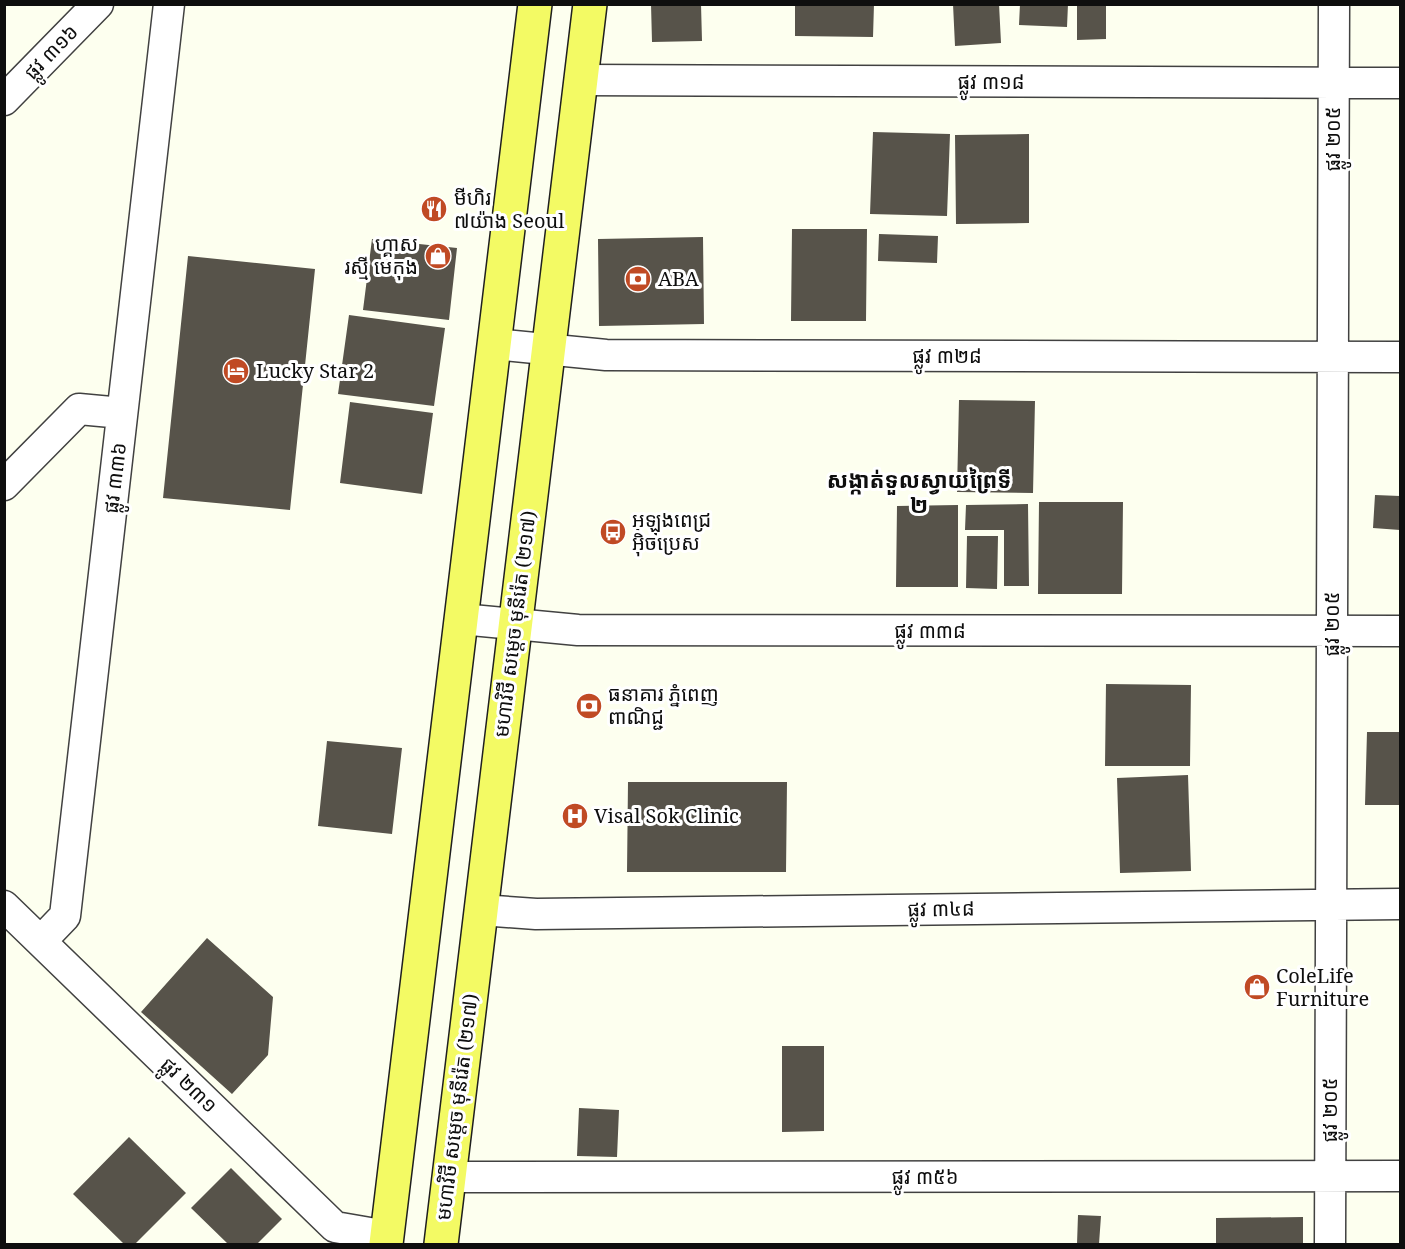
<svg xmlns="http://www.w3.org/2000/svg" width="1405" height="1249" font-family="'Noto Serif','Noto Sans Khmer',serif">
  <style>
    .building { fill: #57534a }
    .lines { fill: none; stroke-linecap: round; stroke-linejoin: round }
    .minor-casing { stroke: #414141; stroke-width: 33 }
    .major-casing { stroke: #1f1f1f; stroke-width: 36 }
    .minor { stroke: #fff; stroke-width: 30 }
    .major { stroke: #f3fa64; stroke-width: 33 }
    .labels { text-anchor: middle; stroke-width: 6; stroke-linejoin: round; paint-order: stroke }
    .street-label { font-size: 20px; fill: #0e0e0e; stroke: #fff }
    .poi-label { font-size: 20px; fill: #0e0e0e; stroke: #fff; text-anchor: start }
    .quarter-label { font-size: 22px; font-weight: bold; fill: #0e0e0e; stroke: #fff }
  </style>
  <rect width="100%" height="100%" fill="#fdffef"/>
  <!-- building -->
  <path class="building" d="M651,4H701L702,41L652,42Z
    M795,4H874L873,37L795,36Z
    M953,4H999L1001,43L955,46Z
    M1020,4H1068L1067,27L1019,25Z
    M1077,4H1106V39L1077,40Z
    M873,132L950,134L947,216L870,214Z
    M1029,134V223L956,224L955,135Z
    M792,229H867L866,321H791Z
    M879,234L938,236L937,263L878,261Z
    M703,237L704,324L599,326L598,239Z
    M372,239L457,248L449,320L363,310Z
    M188,256L315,269L290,510L163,498Z
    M349,315L445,328L434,406L338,394Z
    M959,400L1035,401L1033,493L957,492Z
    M350,402L433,413L422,494L340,483Z
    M1375,495L1400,496V530L1373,528Z
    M1039,502H1123L1122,594H1038Z
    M1028,504L1029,586H1004V530H965L966,505Z
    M958,505V587H896L897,506Z
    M967,536H998L997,589L966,588Z
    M1106,684L1191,685L1190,766H1105Z
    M1367,732H1400V805H1365Z
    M327,741L402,748L392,834L318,826Z
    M1188,775L1191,871L1120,873L1117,778Z
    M628,782H787L786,872H627Z
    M207,938L273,997L268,1055L232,1094L141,1012Z
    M782,1046H824V1131L782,1132Z
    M579,1108L619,1110L617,1157L577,1156Z
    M129,1137L186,1193L135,1244H124L73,1194Z
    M231,1168L282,1219L257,1244H228L191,1208Z
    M1078,1215L1101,1216L1099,1244H1077Z
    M1303,1217V1244H1216V1218Z"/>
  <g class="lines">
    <defs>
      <path id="minor" d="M581,80L1400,83
        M4,100L98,4
        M494,344L606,355L1400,357
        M4,485L79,409L122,413
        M461,619L578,630L1400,631
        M4,906L335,1227L387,1236
        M481,910L536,914L1400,904
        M41,941L65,916L169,4
        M449,1177L1400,1176
        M1330,1244L1334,4"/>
      <path id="major" d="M386,1244L535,4
        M441,1244L590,4"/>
    </defs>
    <!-- minor casing -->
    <use href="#minor" class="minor-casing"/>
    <!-- major casing -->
    <use href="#major" class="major-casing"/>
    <!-- minor -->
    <use href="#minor" class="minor"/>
    <!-- major -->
    <use href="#major" class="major"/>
  </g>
  <!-- icons -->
  <defs>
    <symbol id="restaurant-disc" viewBox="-11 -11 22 22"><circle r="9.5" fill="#c04a24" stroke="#fff"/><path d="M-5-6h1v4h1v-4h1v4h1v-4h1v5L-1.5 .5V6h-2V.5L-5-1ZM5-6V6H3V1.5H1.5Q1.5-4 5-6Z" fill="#fff"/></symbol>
    <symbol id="shop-disc" viewBox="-11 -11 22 22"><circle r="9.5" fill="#c04a24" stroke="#fff"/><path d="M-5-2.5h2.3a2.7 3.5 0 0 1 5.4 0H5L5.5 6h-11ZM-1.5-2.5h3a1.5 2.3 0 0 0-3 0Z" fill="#fff"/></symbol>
    <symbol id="bank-disc" viewBox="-11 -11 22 22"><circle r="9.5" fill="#c04a24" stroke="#fff"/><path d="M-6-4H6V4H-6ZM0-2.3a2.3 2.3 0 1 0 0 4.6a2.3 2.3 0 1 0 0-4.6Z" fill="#fff"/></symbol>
    <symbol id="hotel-disc" viewBox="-11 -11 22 22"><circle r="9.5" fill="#c04a24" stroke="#fff"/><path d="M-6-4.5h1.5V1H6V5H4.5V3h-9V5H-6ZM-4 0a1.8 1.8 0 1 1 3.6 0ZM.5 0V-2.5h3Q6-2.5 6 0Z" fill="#fff"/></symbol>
    <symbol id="bus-disc" viewBox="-11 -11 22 22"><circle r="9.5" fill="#c04a24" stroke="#fff"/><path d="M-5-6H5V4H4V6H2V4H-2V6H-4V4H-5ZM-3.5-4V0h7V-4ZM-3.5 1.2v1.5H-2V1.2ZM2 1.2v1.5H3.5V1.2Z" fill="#fff"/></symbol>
    <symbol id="hospital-disc" viewBox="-11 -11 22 22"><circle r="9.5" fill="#c04a24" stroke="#fff"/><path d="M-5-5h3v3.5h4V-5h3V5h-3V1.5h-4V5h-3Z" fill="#fff"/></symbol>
  </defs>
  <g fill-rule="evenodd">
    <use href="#restaurant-disc" x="419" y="194" width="30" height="30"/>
    <use href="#shop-disc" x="423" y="241" width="30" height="30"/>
    <use href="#bank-disc" x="623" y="264" width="30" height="30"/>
    <use href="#hotel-disc" x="221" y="356" width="30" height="30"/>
    <use href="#bus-disc" x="598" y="517" width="30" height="30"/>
    <use href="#bank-disc" x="574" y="691" width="30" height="30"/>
    <use href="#hospital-disc" x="560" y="801" width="30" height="30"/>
    <use href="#shop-disc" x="1242" y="972" width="30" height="30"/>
  </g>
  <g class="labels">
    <!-- street labels -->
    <g class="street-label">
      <text transform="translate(51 52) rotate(-46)" y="7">ផ្លូវ ៣១៦</text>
      <text x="991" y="89">ផ្លូវ ៣១៨</text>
      <text transform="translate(1333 139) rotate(-90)" y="7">ផ្លូវ ២០៥</text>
      <text x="947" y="363">ផ្លូវ ៣២៨</text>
      <text transform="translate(115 478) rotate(-83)" y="7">ផ្លូវ ៣៣៦</text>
      <text transform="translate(515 624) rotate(-83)" y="7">មហាវិថី សម្តេច មុនីរ៉េត (២១៧)</text>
      <text transform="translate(1332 624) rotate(-90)" y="7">ផ្លូវ ២០៥</text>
      <text x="930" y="638">ផ្លូវ ៣៣៨</text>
      <text transform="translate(941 909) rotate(-1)" y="7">ផ្លូវ ៣៤៨</text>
      <text transform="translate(189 1085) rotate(44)" y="7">ផ្លូវ ២៣១</text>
      <text transform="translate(457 1107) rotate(-83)" y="7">មហាវិថី សម្តេច មុនីរ៉េត (២១៧)</text>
      <text transform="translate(1330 1110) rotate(-90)" y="7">ផ្លូវ ២០៥</text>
      <text x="925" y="1184">ផ្លូវ ៣៥៦</text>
    </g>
    <!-- poi labels -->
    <g class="poi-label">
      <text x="454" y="205">មីហិរ<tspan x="454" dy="23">៧យ៉ាង Seoul</tspan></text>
      <text x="418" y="251" text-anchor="end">ហ្គាស<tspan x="418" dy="23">រស្មី មេកុង</tspan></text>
      <text x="658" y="286">ABA</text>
      <text x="256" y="378">Lucky Star 2</text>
      <text x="632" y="527">អុឡុងពេជ្រ<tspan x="632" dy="23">អ៊ិចប្រេស</tspan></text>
      <text x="608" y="701">ធនាគារ ភ្នំពេញ<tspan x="608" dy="23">ពាណិជ្ជ</tspan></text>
      <text x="594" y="823">Visal Sok Clinic</text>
      <text x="1276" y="983">ColeLife<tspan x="1276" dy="23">Furniture</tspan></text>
    </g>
    <!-- quarter labels -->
    <g class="quarter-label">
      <text x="919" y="488">សង្កាត់ទួលស្វាយព្រៃទី<tspan x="919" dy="25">២</tspan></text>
    </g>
  </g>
  <!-- border -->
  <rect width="1405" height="1249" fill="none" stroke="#0e0e0e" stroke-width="12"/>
</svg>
